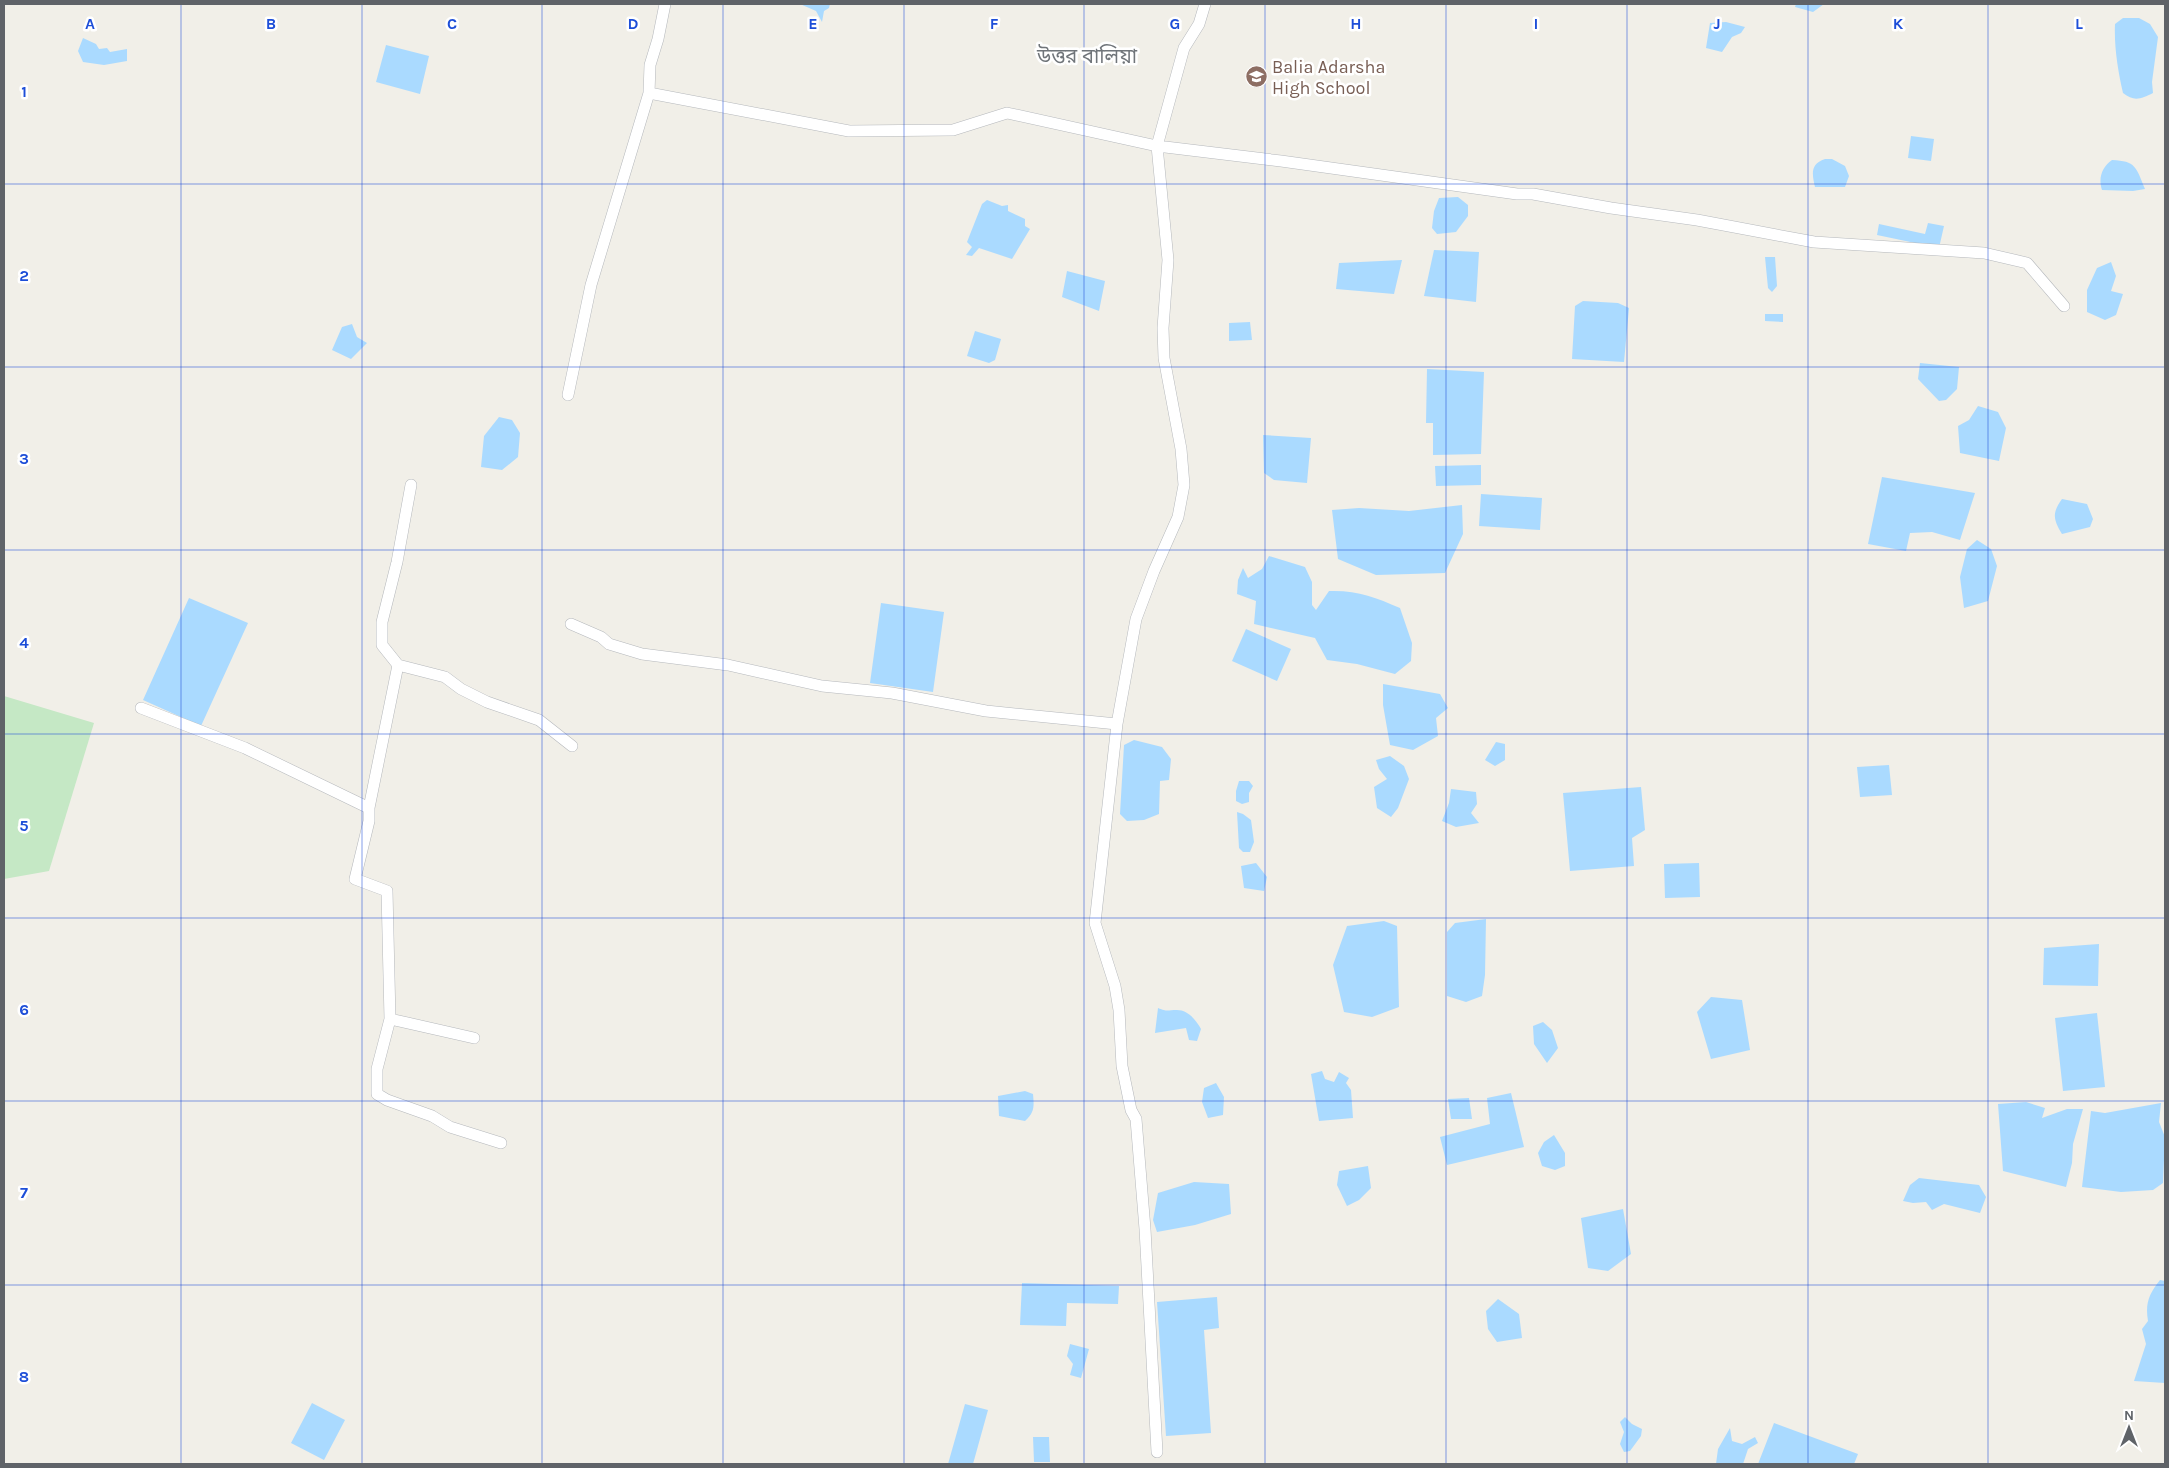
<svg xmlns="http://www.w3.org/2000/svg" width="2169" height="1468" font-family="Karla,'Noto Sans Bengali',sans-serif">
  <style>
    .green { fill: #c5e8c5 }
    .water { fill: #aadaff }
    .lines { fill: none; stroke-linecap: round; stroke-linejoin: round }
    .minor-casing { stroke: #b5b8bc; stroke-width: 12 }
    .minor { stroke: #fff; stroke-width: 11 }
    .grid { fill: none; stroke: #1d4ed8; stroke-width: 1; stroke-opacity: 0.55 }
    .labels { text-anchor: middle; stroke-width: 5; stroke-linejoin: round; paint-order: stroke }
    .education-label { font-size: 18px; fill: #785e54; stroke: #fff; text-anchor: start }
    .quarter-label { font-size: 20px; fill: #70757a; stroke: #fff }
    .grid-label { font-size: 16px; text-anchor: middle; font-weight: bold; fill: #1d4ed8; stroke: #fff; stroke-width: 5; stroke-linejoin: round; paint-order: stroke }
  </style>
  <rect width="100%" height="100%" fill="#f1efe8"/>
  <!-- green -->
  <path class="green" d="M4,696L94,723L49,871L4,879Z"/>
  <!-- water -->
  <path class="water" d="M800,4H830L829,8L824,11L822,22L816,11Z
    M1796,4H1824L1813,12L1795,7Z
    M2123,18H2139L2150,24L2158,37L2152,82L2153,93C2141,99 2134,102 2123,93C2118,71 2114,47 2115,24Z
    M1726,22L1745,27L1741,33L1732,37L1722,52L1706,48L1710,23Z
    M83,38L96,44L99,49L107,48L110,52L127,49V61L104,65L83,62L78,51Z
    M386,45L429,56L420,94L376,82Z
    M1911,136L1934,139L1931,161L1908,158Z
    M1825,159H1832L1845,166L1849,176L1845,187H1815C1812,174 1810,164 1825,159Z
    M2112,160C2136,161 2136,167 2145,189L2133,191L2102,190C2098,178 2102,167 2112,160Z
    M1458,197L1468,205V216L1456,232L1437,234L1432,228L1434,211L1439,198Z
    M987,200L1002,206L1008,205V211L1025,219V226L1030,229L1012,259L979,248L972,256L966,255L972,247L967,242L982,204Z
    M1928,223L1944,226L1939,248L1877,235L1879,224L1925,234Z
    M1434,250L1479,252L1476,302L1424,296Z
    M1765,257H1775L1777,286L1772,292L1768,288Z
    M1402,260L1394,294L1336,289L1339,263Z
    M2111,262L2116,276L2111,291L2123,294L2116,315L2105,320L2087,312V290L2097,268Z
    M1067,271L1105,281L1099,311L1062,297Z
    M1583,301L1618,303L1629,308L1624,362L1572,359L1575,306Z
    M1765,314H1783V322L1765,321Z
    M1250,322L1252,340L1229,341V323Z
    M352,324L357,337L367,343L351,359L332,350L342,327Z
    M975,331L1001,339L995,360L989,363L967,356Z
    M1920,363L1959,367L1957,389L1946,400L1939,401L1918,379Z
    M1427,369L1484,372L1481,454L1433,455V423H1426Z
    M1978,406L1998,412L2006,428L1999,461L1960,453L1958,426L1969,420Z
    M499,417L512,420L520,433L518,457L502,470L481,467L484,436Z
    M1263,435L1311,438L1307,483L1274,480L1264,473Z
    M1481,465V485L1436,486L1435,466Z
    M1882,477L1975,493L1960,540L1932,532L1910,533L1906,551L1868,544Z
    M1481,494L1542,498L1540,530L1479,526Z
    M2062,499L2087,504L2093,519L2090,527L2062,534C2053,519 2052,513 2062,499Z
    M1462,505L1463,534L1445,573L1376,575L1338,559L1332,510L1359,508L1409,511Z
    M1977,540L1991,549L1997,566L1988,601L1964,608L1960,577L1967,549Z
    M1269,556L1305,567L1312,582V605L1316,610L1329,591C1357,590 1375,597 1400,608L1412,643L1411,661L1395,674L1357,664L1327,660L1315,638L1254,624L1256,601L1237,594L1238,580L1243,568L1248,578L1262,569Z
    M189,598L248,623L201,726L143,700Z
    M881,603L944,612L933,692L870,683Z
    M1246,629L1291,649L1277,681L1232,661Z
    M1383,684L1440,694L1448,708L1436,718L1438,736L1413,750L1390,745L1383,705Z
    M1134,740L1162,747L1171,759L1169,780L1160,781L1159,814L1144,820L1127,821L1120,814L1124,745Z
    M1496,742L1505,744V760L1495,766L1485,760Z
    M1390,756L1404,766L1409,779L1398,808L1391,817L1377,808L1374,787L1387,779L1379,769L1376,760Z
    M1889,765L1892,795L1860,797L1857,767Z
    M1239,781H1249L1253,786L1249,793V802L1242,804L1236,801V791Z
    M1641,787L1645,830L1632,838L1634,866L1570,871L1563,793Z
    M1451,789L1476,792L1477,804L1471,813L1479,823L1456,827L1442,821L1449,803Z
    M1237,812L1243,814L1251,820L1254,842L1250,852H1243L1239,848Z
    M1256,863L1267,877L1264,891L1244,888L1241,866Z
    M1699,863L1700,897L1665,898L1664,864Z
    M1486,919L1485,975L1482,996L1466,1002L1447,996V932L1455,923Z
    M1384,921L1397,926L1399,1007L1372,1017L1344,1012L1333,965L1347,926Z
    M2099,944L2098,986L2043,985L2044,948Z
    M1711,997L1742,1000L1750,1050L1711,1059L1697,1012Z
    M1158,1008C1168,1012 1167,1010 1177,1010C1188,1010 1196,1020 1201,1029L1197,1041L1189,1040L1186,1028L1155,1033Z
    M2097,1013L2105,1087L2063,1091L2055,1018Z
    M1543,1022L1552,1030L1558,1048L1547,1063L1534,1044L1533,1026Z
    M1322,1071L1325,1079L1334,1082L1339,1072L1349,1078L1346,1083L1351,1090L1353,1118L1319,1121L1311,1074Z
    M1216,1083L1224,1097L1223,1115L1208,1118L1202,1102L1204,1088Z
    M1025,1091L1033,1094C1034,1106 1035,1112 1025,1121L999,1116L998,1096Z
    M1511,1093L1524,1147L1447,1165L1440,1137L1490,1124L1487,1098Z
    M1469,1098L1472,1119H1451L1448,1099Z
    M2026,1102L2045,1108L2042,1118L2067,1109H2083L2073,1144L2072,1163L2066,1187L2003,1171L1998,1104Z
    M2161,1103L2159,1122L2165,1137L2163,1183L2153,1190L2121,1192L2082,1187L2091,1111L2105,1113Z
    M1554,1135L1565,1153V1166L1555,1170L1542,1166L1538,1153L1544,1142Z
    M1368,1166L1371,1188L1359,1200L1347,1206L1337,1185L1339,1171Z
    M1919,1178L1979,1185L1986,1197L1980,1213L1944,1204L1932,1210L1926,1202L1913,1203L1903,1201L1910,1185Z
    M1194,1182L1229,1184L1231,1214L1195,1225L1157,1232L1153,1220L1158,1193Z
    M1623,1209L1631,1254L1608,1271L1588,1268L1581,1218Z
    M2160,1280L2165,1281V1383L2134,1381L2146,1344L2142,1329L2148,1321C2145,1303 2149,1294 2160,1280Z
    M1022,1283L1119,1286L1118,1304L1067,1303L1066,1326L1020,1325Z
    M1217,1297L1219,1328L1204,1330L1211,1433L1166,1436L1157,1302Z
    M1498,1299L1519,1314L1522,1338L1497,1342L1488,1329L1486,1311Z
    M1070,1344L1089,1349L1081,1378L1070,1375L1073,1364L1067,1356Z
    M312,1403L345,1420L324,1460L291,1443Z
    M965,1404L988,1410L973,1464H948Z
    M1625,1417L1632,1424L1642,1429L1641,1436L1630,1451L1624,1452L1620,1444L1624,1432L1620,1422Z
    M1774,1423L1858,1454L1854,1464H1758Z
    M1730,1428L1732,1441L1742,1444L1755,1437L1758,1443L1748,1449L1743,1464H1716L1718,1449Z
    M1033,1437H1049L1050,1462H1034Z"/>
  <g class="lines">
    <defs>
      <path id="minor" d="M649,93L849,131L953,130L1007,113L1157,146L1281,161L1517,194H1533L1611,208L1697,220L1814,242L1984,253L2027,263L2064,306
        M568,395L591,285L649,93L650,65L658,39L665,4
        M411,485L397,562L382,622V645L398,665L445,677L461,689L487,702L539,720L572,746
        M571,624L601,637L609,644L642,654L728,665L822,686L892,693L986,711L1117,724
        M398,665L369,808V821L355,879L387,891L390,1019L377,1069V1094L387,1100L432,1116L450,1127L501,1143
        M141,708L245,748L369,808
        M390,1019L474,1038
        M1157,1452L1145,1229L1136,1119L1131,1110L1122,1066L1119,1010L1115,986L1095,923L1117,724L1136,619L1154,571L1178,517L1184,485L1181,449L1164,358L1163,328L1168,260L1157,146L1184,48L1199,24L1205,4"/>
    </defs>
    <!-- minor casing -->
    <use href="#minor" class="minor-casing"/>
    <!-- minor -->
    <use href="#minor" class="minor"/>
  </g>
  <!-- grid -->
  <path class="grid" d="M181,4V1464M362,4V1464M542,4V1464M723,4V1464M904,4V1464M1084,4V1464M1265,4V1464M1446,4V1464M1627,4V1464M1808,4V1464M1988,4V1464M4,184H2165M4,367H2165M4,550H2165M4,734H2165M4,918H2165M4,1101H2165M4,1285H2165"/>
  <!-- icons -->
  <defs>
    <symbol id="school-disc" viewBox="-11 -11 22 22"><circle r="9.5" fill="#8d6e63" stroke="#fff"/><path d="M0-5L7-2L0 1L-7-2ZM-4 1L0 2.5L4 1V4Q0 6-4 4Z" fill="#fff"/></symbol>
  </defs>
  <g fill-rule="evenodd">
    <use href="#school-disc" x="1244" y="64" width="25" height="25"/>
  </g>
  <g class="labels">
    <!-- education labels -->
    <g class="education-label">
      <text x="1272" y="73">Balia Adarsha<tspan x="1272" dy="21">High School</tspan></text>
    </g>
    <!-- quarter labels -->
    <g class="quarter-label">
      <text x="1087" y="63">উত্তর বালিয়া</text>
    </g>
  </g>
  <g class="grid-label">
    <text x="90" y="29">A</text>
    <text x="271" y="29">B</text>
    <text x="452" y="29">C</text>
    <text x="633" y="29">D</text>
    <text x="813" y="29">E</text>
    <text x="994" y="29">F</text>
    <text x="1175" y="29">G</text>
    <text x="1356" y="29">H</text>
    <text x="1536" y="29">I</text>
    <text x="1717" y="29">J</text>
    <text x="1898" y="29">K</text>
    <text x="2079" y="29">L</text>
    <text x="24" y="97">1</text>
    <text x="24" y="281">2</text>
    <text x="24" y="464">3</text>
    <text x="24" y="648">4</text>
    <text x="24" y="831">5</text>
    <text x="24" y="1015">6</text>
    <text x="24" y="1198">7</text>
    <text x="24" y="1382">8</text>
  </g>
  <!-- border -->
  <rect width="2169" height="1468" fill="none" stroke="#5f6368" stroke-width="10"/>
  <!-- north arrow -->
  <g transform="translate(2129 1428)" stroke="#ffffff" stroke-width="4" paint-order="stroke">
  <path d="M0-4L9 19L0 12L-9 19Z" fill="#5f6368"/>
  <text y="-8" font-size="14" font-weight="bold" text-anchor="middle" fill="#5f6368">N</text>
  </g>
</svg>
